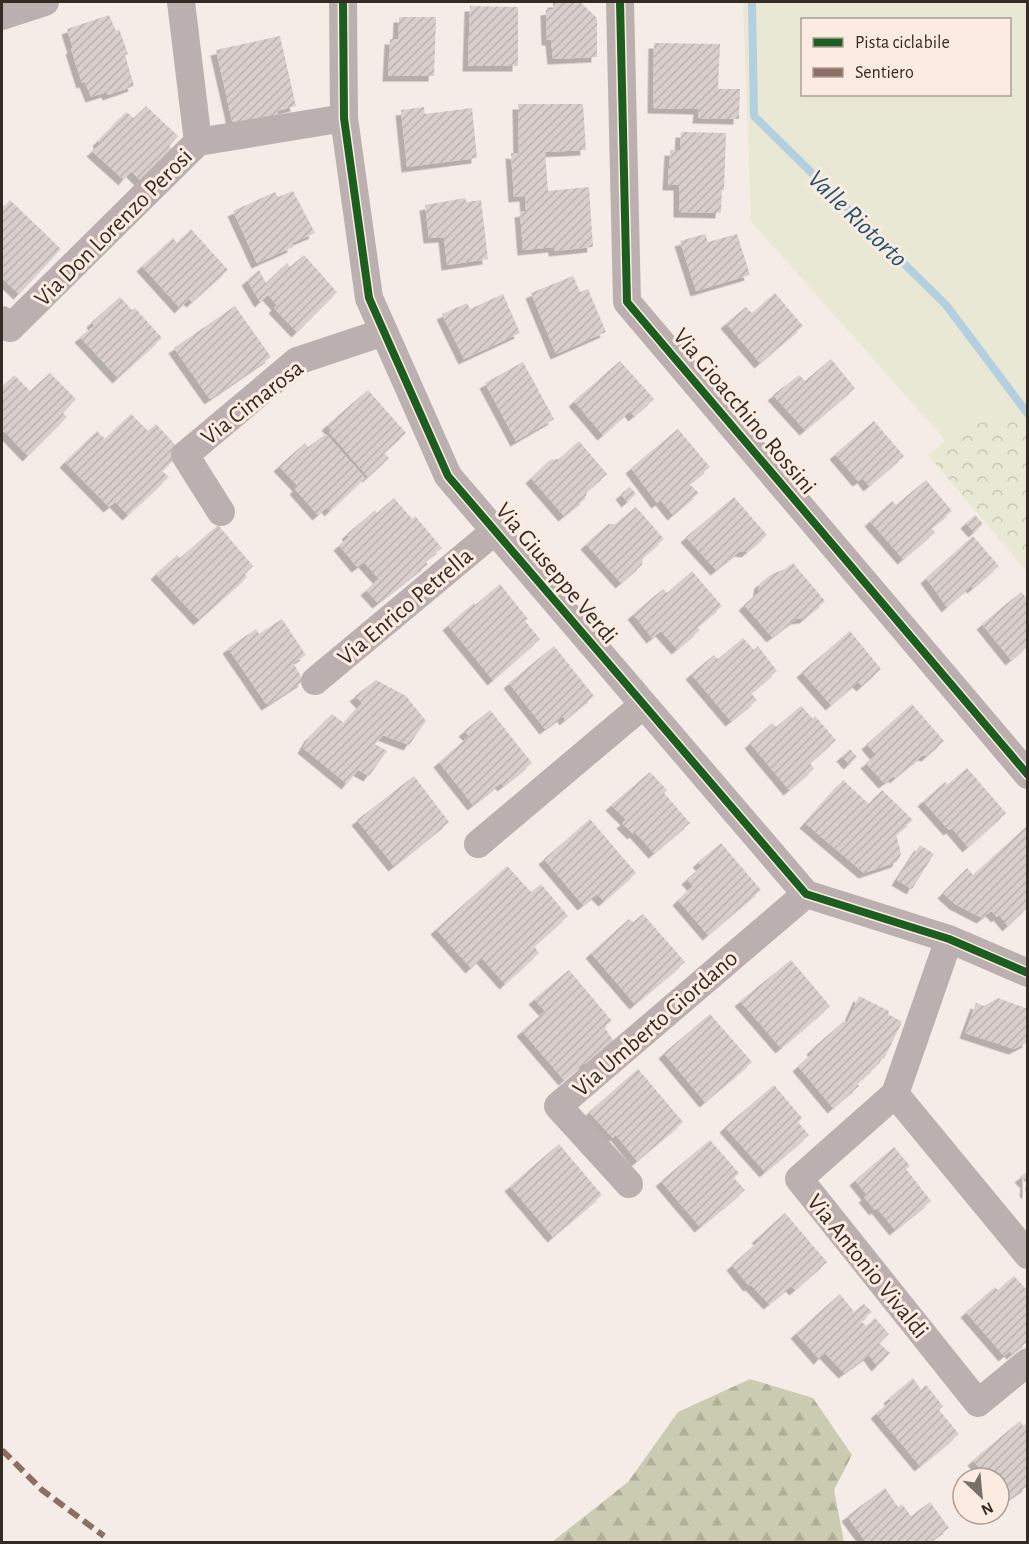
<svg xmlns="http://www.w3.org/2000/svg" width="1029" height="1544" font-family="'Alegreya Sans',sans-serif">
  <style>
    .grass { fill: #e8e8d4; fill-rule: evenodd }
    .forest { fill: url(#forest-firs) }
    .park { fill: url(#park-crowns) }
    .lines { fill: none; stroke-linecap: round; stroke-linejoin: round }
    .stream { stroke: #b3cfe0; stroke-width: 8 }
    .building { fill: url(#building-hatch); filter: url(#shadow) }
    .minor { stroke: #bcafb0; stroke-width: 28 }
    .quiet { stroke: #8d6e63; stroke-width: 6; stroke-dasharray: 12 6; stroke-linecap: butt }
    .cycleway-casing { stroke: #fcebe1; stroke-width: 11 }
    .cycleway { stroke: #1b5e20; stroke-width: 8 }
    .labels { text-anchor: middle; stroke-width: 6; stroke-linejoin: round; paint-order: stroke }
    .street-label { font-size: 24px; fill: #352b25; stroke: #fcebe1 }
    .water-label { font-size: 26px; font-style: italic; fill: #1c536e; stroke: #fcebe1 }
  </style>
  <defs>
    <pattern id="forest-firs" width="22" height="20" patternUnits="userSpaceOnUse" patternTransform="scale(1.5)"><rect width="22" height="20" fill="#cbcbb1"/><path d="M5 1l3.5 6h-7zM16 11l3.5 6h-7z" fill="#afae98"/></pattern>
    <pattern id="park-crowns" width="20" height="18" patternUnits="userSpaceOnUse" patternTransform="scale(1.5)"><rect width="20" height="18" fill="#e8e8d4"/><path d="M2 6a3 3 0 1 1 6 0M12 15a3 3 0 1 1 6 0" fill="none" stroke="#c8c7b6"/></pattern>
    <pattern id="building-hatch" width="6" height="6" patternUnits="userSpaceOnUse" patternTransform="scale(1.5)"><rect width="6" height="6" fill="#d9cecc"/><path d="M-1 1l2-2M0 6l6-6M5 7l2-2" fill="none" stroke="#bbb1af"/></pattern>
    <filter id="shadow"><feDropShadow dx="-5.5" dy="5.5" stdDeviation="0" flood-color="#0004"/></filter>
  </defs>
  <rect width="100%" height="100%" fill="#f6ece7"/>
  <!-- grass -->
  <path class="grass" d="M743,2H1027V414L937,431L751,221ZM802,20H1010V94H802Z"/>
  <!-- forest -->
  <path class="forest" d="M750,1379L813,1398L852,1455L834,1490L844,1542H552L628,1482L678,1412Z"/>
  <!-- park -->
  <path class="park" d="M1027,414H1028L1027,572L928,455L945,441L937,431Z"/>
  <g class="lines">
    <!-- stream -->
    <path class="stream" d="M752,2L754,116L946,305L1028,414"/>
  </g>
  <!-- building -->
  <path class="building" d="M553,2H580L597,18V57L553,59L551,40H547L546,10L553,9Z
    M470,6L518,7V66H468Z
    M109,15L116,31L119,29L128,54L125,55L134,86L108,95L107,92L91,97L85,82L82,83L71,49L73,48L67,29Z
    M399,17H436L434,76H388L390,39H398Z
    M280,36L296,106L277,111L278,115L233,125L216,50Z
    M654,43L720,44L718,89H740L739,119L698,118L699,109L653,108Z
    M518,104H583L586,150L545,152L548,191L589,187L593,247L554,251V247L523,250L520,212L526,211L525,196L514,197L511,153L519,154Z
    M146,106L178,136L169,146L174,152L144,184L131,171L124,180L92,151L100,144L98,141L126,112L134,118Z
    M424,107L425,114L472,108L477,158L407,167L401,110Z
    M681,132L726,133L724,190H722L721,213L679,212V185H668L670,150H680Z
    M293,191L315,233L292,243L293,247L257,263L233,211L275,192L278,197Z
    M465,198L466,202L481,200L488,259L447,265L444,237L429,238L425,205Z
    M10,200L61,249L19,294L2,278V209Z
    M191,229L228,270L192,302L189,299L180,308L142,266L173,238L177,243Z
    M705,234L708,242L737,234L750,275L696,291L680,241Z
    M304,255L337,292L297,332L274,308L277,305L268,295L260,302L247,280L259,270L266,283L287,263L290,267Z
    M573,276L580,292L588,289L606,332L556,354L531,293Z
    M775,293L803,326L760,363L726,323L746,307L752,313Z
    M503,294L520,333L464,359L442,314L467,303L470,309Z
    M120,297L132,310L135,308L162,338L118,378L80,337L94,326L92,322Z
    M235,306L271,357L210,399L174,348Z
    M831,359L855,388L805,430L773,395L799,375L805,381Z
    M620,361L654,399L634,416L630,411L603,435L574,401Z
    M523,362L554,419L516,441L485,383Z
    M50,373L76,399L63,413L67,417L28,456L4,431L2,434V387L14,375L30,391Z
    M368,390L406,433L384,453L389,458L368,477L329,432L332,431L327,425Z
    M131,414L148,431L156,424L182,452L162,471L169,477L128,515L115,502L109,507L65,462L97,431L105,439Z
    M874,421L904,456L869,486L863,478L858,481L835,454Z
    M678,429L710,467L689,484L699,493L673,515L661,500L657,503L631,468Z
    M326,434L365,478L330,511L327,507L318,515L295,489L298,486L279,466L305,443L308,447Z
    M579,441L607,474L587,491L585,499L564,516L531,478L550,460L559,459Z
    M926,480L952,511L931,528L935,532L903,559L870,521L892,501L896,505Z
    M630,487L636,494L627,502L621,494Z
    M734,497L767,535L747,552L740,551L716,570L686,537Z
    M394,498L412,519L415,516L442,548L425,561L428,564L378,603L366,590L379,579L364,562L357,567L339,545L349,537L347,534L375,510L377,513Z
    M636,507L664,539L643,557L642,565L621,583L586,544L608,524H615Z
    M975,515L983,524L974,532L966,523Z
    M218,525L253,566L245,574L247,577L199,620L156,574L177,555L180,558Z
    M973,536L999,566L973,588L971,586L947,607L926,578Z
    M793,563L825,601L805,618L796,619L772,637L744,605L758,593L760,583L772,574L785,569Z
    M692,571L722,606L697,627L700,630L677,649L661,631L652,638L633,614L663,589L667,593Z
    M500,584L528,619L525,621L540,639L493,680L448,625L474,603L475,605Z
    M1021,592L1028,600V646L1011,660L982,624Z
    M282,619L306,655L293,663L304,681L267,705L228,648L256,629L259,634Z
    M850,631L881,669L862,686L858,682L831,705L802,672Z
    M743,638L754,650L758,646L777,671L751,693L757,700L731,721L691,674L714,655L718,659Z
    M554,646L594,696L565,720L563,716L545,729L509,683Z
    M376,680L406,696L426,721L409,745L383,735L375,744L387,751L369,776L358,770L347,784L303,748L310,736L332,714L344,723L362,703L355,696Z
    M912,704L944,741L927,756L923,755L895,778L894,776L884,783L866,763L876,755L867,744Z
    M801,706L813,719L815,716L836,740L810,763L814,769L789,790L750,743L772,723L776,727Z
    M490,710L532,763L503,786L501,783L473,805L439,762L469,736L464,731Z
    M850,749L857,757L849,764L842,756Z
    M967,768L1006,813L968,847L952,828L949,830L923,801L945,782L947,785Z
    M650,772L667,790L664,793L690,823L654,853L635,832L633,834L622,823L626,820L611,805Z
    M414,776L449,822L394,866L357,820Z
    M843,780L869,804L882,790L913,820L896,834L901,854L897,862L864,873L805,823Z
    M590,819L636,873L604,901L597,894L583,905L544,859Z
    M1028,825V907L1008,926L999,915L997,917L991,911L982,918L955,904L943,893L967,868L973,875Z
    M721,843L761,890L708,935L678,900L693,886L687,879L702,866L698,862Z
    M920,845L934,854L912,889L897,880Z
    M507,866L531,892L541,884L568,916L534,946L539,953L505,984L482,958L471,968L436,929Z
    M643,914L685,962L635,1004L591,953L629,919L633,922Z
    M791,960L830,1006L781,1048L740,1001Z
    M569,970L612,1021L604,1027L614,1041L587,1066L584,1063L564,1080L522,1031L545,1011L534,999Z
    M859,996L889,1011L888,1014L902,1022L884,1059L880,1058L876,1067L857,1083L859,1086L833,1108L798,1066L814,1052L812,1049L844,1021L847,1023Z
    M998,998L1028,1009V1042L1014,1049L965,1033L976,1003L984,1006Z
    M710,1014L752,1062L705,1102L664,1053Z
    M638,1069L683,1122L637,1161L616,1135L613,1138L589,1112Z
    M774,1085L802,1118L798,1122L809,1135L765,1172L725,1127Z
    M710,1140L739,1173L734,1178L745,1190L700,1227L661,1181Z
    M559,1144L602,1195L553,1237L510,1186Z
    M894,1147L910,1166L906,1169L931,1201L895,1230L877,1208L875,1210L864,1197L867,1195L855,1180Z
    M1028,1171V1194L1025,1191L1026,1183L1020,1177Z
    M785,1213L827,1262L795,1290L791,1286L769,1304L751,1285L749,1286L732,1265L760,1240L757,1238Z
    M1014,1276L1028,1291V1341L1012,1354L1010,1351L1004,1356L966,1312L995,1287L998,1290Z
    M840,1294L854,1312L864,1304L872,1312L861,1321L866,1326L875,1318L889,1334L879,1343L890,1353L877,1366L869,1355L844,1373L825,1353L819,1359L796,1333Z
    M913,1378L921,1390L926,1385L943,1406L939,1410L959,1434L920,1466L876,1413L891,1401L889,1398Z
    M1020,1421L1023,1426L1028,1422V1486L1006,1501L999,1493V1478H988L973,1460Z
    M885,1488L898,1507L902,1504L911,1516L930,1502L949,1528L929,1542H866L847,1516Z"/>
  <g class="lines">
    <!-- minor -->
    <path class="minor" d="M181,2L198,142
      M343,2L344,118L369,298L448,476L806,894L949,939L1028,973
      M620,2L627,302L1028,775
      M2,16L45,2
      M2,320L10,328L198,142L344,118
      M221,512L185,455L297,361L384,332
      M315,681L496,530
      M478,844L643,705
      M949,939L895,1094L799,1179L978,1403L1028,1362
      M895,1094L1028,1255
      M629,1184L558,1106L806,894"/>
    <!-- quiet -->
    <path class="quiet" d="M2,1450L42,1490L104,1536"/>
    <defs>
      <path id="cycleway" d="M343,2L344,118L369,298L448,476L806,894L949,939L1028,973
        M620,2L627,302L1028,775"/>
    </defs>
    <!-- cycleway casing -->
    <use href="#cycleway" class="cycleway-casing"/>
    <!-- cycleway -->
    <use href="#cycleway" class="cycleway"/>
  </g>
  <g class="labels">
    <!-- street labels -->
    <g class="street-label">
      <text transform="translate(113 227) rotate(-45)" y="8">Via Don Lorenzo Perosi</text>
      <text transform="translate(252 402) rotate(-38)" y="8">Via Cimarosa</text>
      <text transform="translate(745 411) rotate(50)" y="8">Via Gioacchino Rossini</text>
      <text transform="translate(557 573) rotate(50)" y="8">Via Giuseppe Verdi</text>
      <text transform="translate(405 606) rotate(-40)" y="8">Via Enrico Petrella</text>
      <text transform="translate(655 1023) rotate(-41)" y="8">Via Umberto Giordano</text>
      <text transform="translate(868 1266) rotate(51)" y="8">Via Antonio Vivaldi</text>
    </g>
    <!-- water labels -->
    <g class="water-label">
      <text transform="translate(858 218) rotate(44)" y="9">Valle Riotorto</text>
    </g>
  </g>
  <!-- border -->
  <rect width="1029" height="1544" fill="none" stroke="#352b25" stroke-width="6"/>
  <!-- legend -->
  <rect x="801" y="18" width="210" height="78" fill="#fcebe1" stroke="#ac9e96" stroke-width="1.5"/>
  <rect x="813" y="38" width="30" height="9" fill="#1b5e20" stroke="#ac9e96" stroke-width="1.5"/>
  <text x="855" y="48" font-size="18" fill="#352b25">Pista ciclabile</text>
  <rect x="813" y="68" width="30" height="9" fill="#8d6e63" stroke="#ac9e96" stroke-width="1.5"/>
  <text x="855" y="78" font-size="18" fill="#352b25">Sentiero</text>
  <!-- north arrow -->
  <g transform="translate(981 1496) rotate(154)"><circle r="28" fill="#fcebe1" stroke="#ac9e96" stroke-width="1.5"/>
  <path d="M0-4.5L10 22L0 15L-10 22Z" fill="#796f69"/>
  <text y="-9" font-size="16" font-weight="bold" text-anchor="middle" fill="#352b25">N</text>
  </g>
</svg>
